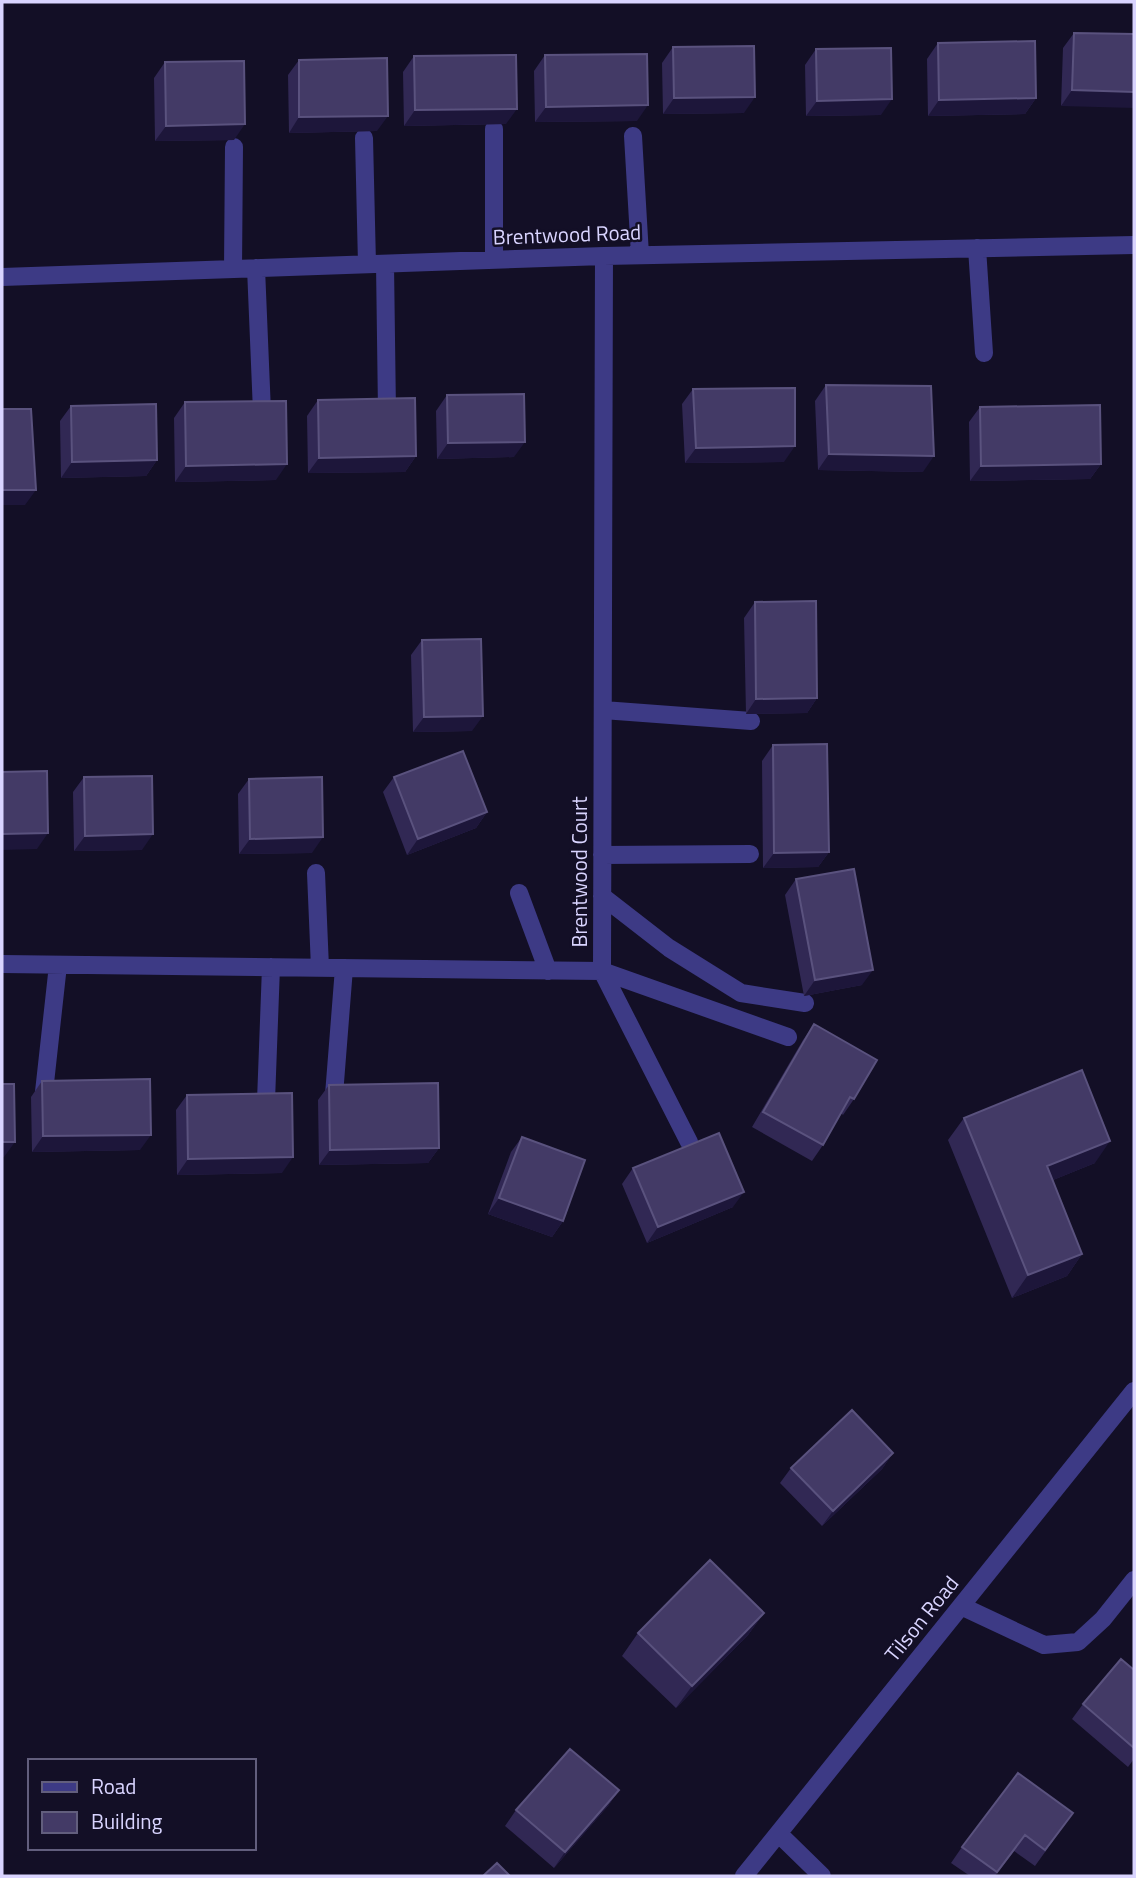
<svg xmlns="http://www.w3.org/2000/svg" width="1136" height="1878" font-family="'Titillium Web',sans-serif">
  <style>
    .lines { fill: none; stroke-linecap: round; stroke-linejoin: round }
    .minor { stroke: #3d3a85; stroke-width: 18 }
    .wall { fill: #312854 }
    .shaded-wall { fill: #1d163a }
    .building { fill: #433a66; stroke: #5a527e; stroke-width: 2 }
    .labels { text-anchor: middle; stroke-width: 5; stroke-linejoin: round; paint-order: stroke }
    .street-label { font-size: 21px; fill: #d9d4ff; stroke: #130f26 }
  </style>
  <rect width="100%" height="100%" fill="#130f26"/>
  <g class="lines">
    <!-- minor -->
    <path class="minor" d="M494,129V260
      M633,136L640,255
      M364,138L367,264
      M977,248L984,353
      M385,264L387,412
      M256,268L262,412
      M233,269L234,147
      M2,277L604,256L1134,245
      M603,710L751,721
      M602,855L750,854
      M316,873L320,968
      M519,893L548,971
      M602,896L669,948L741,993L805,1003
      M2,964L602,971L604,256
      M602,971L788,1037
      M602,971L689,1142
      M44,1092L58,965
      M334,1095L344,968
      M266,1101L271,967
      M961,1606L1044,1645L1078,1642L1103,1619L1134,1580
      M779,1834L822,1876
      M744,1876L1134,1391"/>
  </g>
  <!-- wall -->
  <path class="wall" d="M1074,33L1134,34L1061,106L1063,48Z
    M938,43L1036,98L1025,114L928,116L927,59Z
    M673,47L744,113L663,114L662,63Z
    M816,49L881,115L806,116L805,65Z
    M545,55L637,121L535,122L534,71Z
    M414,56L506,124L404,126L403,72Z
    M299,60L377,131L289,133L288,75Z
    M165,62L234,140L155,141L154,78Z
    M826,385L923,472L818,470L815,401Z
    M693,389L784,462L685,463L682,404Z
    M447,395L514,457L437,459L436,411Z
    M318,400L416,456L405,472L308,473L307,416Z
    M185,402L276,480L175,482L174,418Z
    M71,406L157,460L146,476L61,478L60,421Z
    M980,407L1101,464L1090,479L970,481L969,422Z
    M755,602L817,698L807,713L746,714L744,618Z
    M422,640L472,731L413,732L411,655Z
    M773,745L829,852L818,867L763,868L762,761Z
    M84,777L142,850L74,851L73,792Z
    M394,777L487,812L476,828L407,855L383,792Z
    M249,779L312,853L239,854L238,794Z
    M796,879L862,985L804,996L785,895Z
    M814,1024L854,1099L843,1115L841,1113L823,1145L812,1161L752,1127L803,1040Z
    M42,1081L140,1150L32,1152L31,1097Z
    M329,1085L439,1148L428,1163L319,1165L318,1100Z
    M187,1095L282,1173L177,1175L176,1110Z
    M964,1118L1095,1163L1053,1180L1082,1254L1067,1276L1012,1298L948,1140Z
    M522,1137L563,1221L552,1237L488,1214L511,1152Z
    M633,1168L733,1207L647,1243L622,1184Z
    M893,1453L882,1469L822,1526L780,1483L791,1468Z
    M764,1613L748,1635L676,1708L622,1656L638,1633Z
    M1134,1670V1759L1128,1767L1072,1719L1083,1704Z
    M619,1790L608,1806L554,1868L505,1826L516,1810Z
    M1073,1813L1035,1866L1014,1851L995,1876H970L951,1863L962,1847Z"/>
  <!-- shaded-wall -->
  <path class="shaded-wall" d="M1072,90L1134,92V108L1061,106Z
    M755,97L744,113L663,114L674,98Z
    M1036,98L1025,114L928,116L939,100Z
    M892,99L881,115L806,116L817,101Z
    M648,105L637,121L535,122L546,107Z
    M517,109L506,124L404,126L415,110Z
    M388,116L377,131L289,133L299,117Z
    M245,124L234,140L155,141L166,126Z
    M525,442L514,457L437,459L448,443Z
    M795,446L784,462L685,463L696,448Z
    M829,454L934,456L923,472L818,470Z
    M416,456L405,472L308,473L319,458Z
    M157,460L146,476L61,478L72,462Z
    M287,464L276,480L175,482L186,466Z
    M1101,464L1090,479L970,481L981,466Z
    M2,490H36L25,505H2Z
    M817,698L807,713L746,714L756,699Z
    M483,716L472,731L413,732L424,717Z
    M487,812L476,828L407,855L418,839Z
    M48,833L37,849L2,850V834Z
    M153,834L142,850L74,851L85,836Z
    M323,837L312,853L239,854L250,839Z
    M829,852L818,867L763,868L774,853Z
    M873,970L862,985L804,996L815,980Z
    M151,1135L140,1150L32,1152L43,1136Z
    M1110,1141L1095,1163L1031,1189L1047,1166Z
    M2,1142H15L4,1157H2Z
    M439,1148L428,1163L319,1165L330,1150Z
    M293,1157L282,1173L177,1175L188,1159Z
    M744,1192L733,1207L647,1243L658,1227Z
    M499,1198L563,1221L552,1237L488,1214Z
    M1082,1254L1067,1276L1012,1298L1028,1275Z
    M893,1453L882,1469L822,1526L833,1511Z
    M764,1613L748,1635L676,1708L692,1686Z
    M619,1790L608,1806L554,1868L565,1852Z"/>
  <!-- building -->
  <path class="building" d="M1074,33L1134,34V92L1072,90Z
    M1035,41L1036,98L939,100L938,43Z
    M754,46L755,97L674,98L673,47Z
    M891,48L892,99L817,101L816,49Z
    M647,54L648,105L546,107L545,55Z
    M516,55L517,109L415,110L414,56Z
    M387,58L388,116L299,117V60Z
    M244,61L245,124L166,126L165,62Z
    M826,385L931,386L934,456L829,454Z
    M795,388V446L696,448L693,389Z
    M524,394L525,442L448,443L447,395Z
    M415,398L416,456L319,458L318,400Z
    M286,401L287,464L186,466L185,402Z
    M156,404L157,460L72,462L71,406Z
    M1100,405L1101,464L981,466L980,407Z
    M2,409H31L36,490H2Z
    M816,601L817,698L756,699L755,602Z
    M481,639L483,716L424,717L422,640Z
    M827,744L829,852L774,853L773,745Z
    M463,751L487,812L418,839L394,777Z
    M47,771L48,833L2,834V772Z
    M152,776L153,834L85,836L84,777Z
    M322,777L323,837L250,839L249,779Z
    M854,869L873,970L815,980L796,879Z
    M814,1024L877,1060L854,1099L850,1097L823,1145L763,1112Z
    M1082,1070L1110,1141L1047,1166L1082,1254L1028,1275L964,1118Z
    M150,1079L151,1135L43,1136L42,1081Z
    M438,1083L439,1148L330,1150L329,1085Z
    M2,1084H14L15,1142H2Z
    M292,1093L293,1157L188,1159L187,1095Z
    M719,1133L744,1192L658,1227L633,1168Z
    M522,1137L585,1160L563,1221L499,1198Z
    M852,1410L893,1453L833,1511L791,1468Z
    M710,1560L764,1613L692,1686L638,1633Z
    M1121,1659L1134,1670V1748L1083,1704Z
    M570,1749L619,1790L565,1852L516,1810Z
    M1018,1773L1073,1813L1045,1850L1025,1835L997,1872L962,1847Z
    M497,1863L510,1876H483Z"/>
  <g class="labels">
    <!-- street labels -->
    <g class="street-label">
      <text transform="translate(567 235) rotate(-2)" y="7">Brentwood Road</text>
      <text transform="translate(580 872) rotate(-90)" y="7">Brentwood Court</text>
      <text transform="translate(922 1619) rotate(-51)" y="7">Tilson Road</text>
    </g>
  </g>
  <!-- border -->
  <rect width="1136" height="1878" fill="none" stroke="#d9d4ff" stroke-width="7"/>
  <!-- legend -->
  <rect x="28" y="1759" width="228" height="91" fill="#130f26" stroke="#625e7d" stroke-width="2"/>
  <rect x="42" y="1782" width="35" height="10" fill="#3d3a85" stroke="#625e7d" stroke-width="2"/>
  <text x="91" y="1794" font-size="21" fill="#d9d4ff">Road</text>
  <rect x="42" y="1812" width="35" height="21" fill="#433a66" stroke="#625e7d" stroke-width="2"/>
  <text x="91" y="1829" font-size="21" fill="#d9d4ff">Building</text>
</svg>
